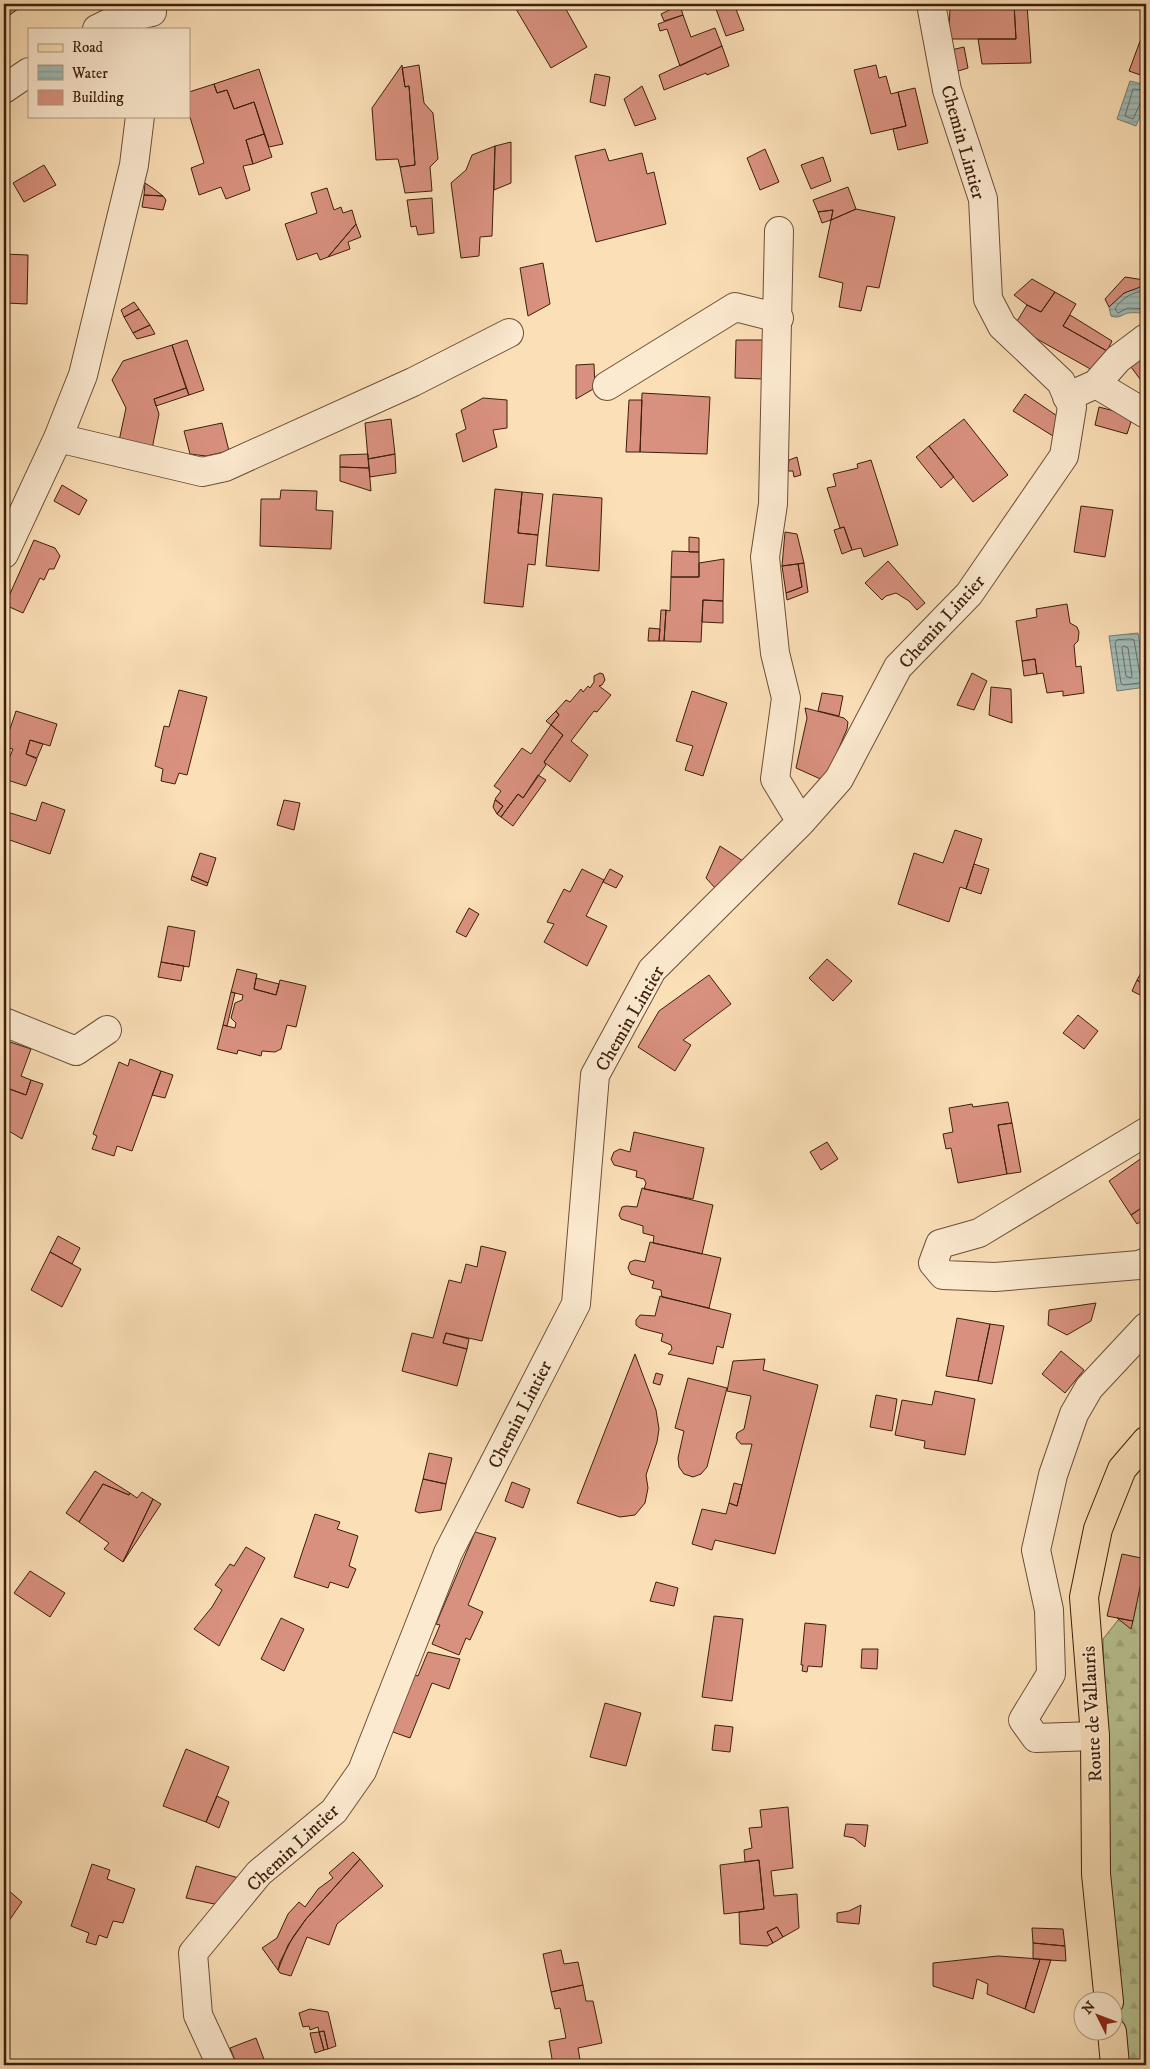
<svg xmlns="http://www.w3.org/2000/svg" width="1150" height="2069" font-family="'IM FELL DW Pica',serif">
  <style>
    .forest { fill: url(#forest-firs); stroke: #7a7150 }
    .water { fill: url(#water-rules); stroke: #787d72 }
    .lines { fill: none; stroke-linecap: round; stroke-linejoin: round }
    .shore { stroke: #6e6d61; stroke-width: 1 }
    .building { fill: #d9917f; stroke: #3d1f0c }
    .minor-casing { stroke: #6c4f37; stroke-width: 30 }
    .major-casing { stroke: #3d1f0c; stroke-width: 30 }
    .minor { stroke: #fcead0; stroke-width: 28 }
    .major { stroke: #fbdfb7; stroke-width: 28 }
    .labels { text-anchor: middle; stroke-width: 4; stroke-linejoin: round; paint-order: stroke }
    .street-label { font-size: 19px; fill: #3d1f0c; stroke: #fcead0 }
  </style>
  <defs>
    <pattern id="forest-firs" width="22" height="20" patternUnits="userSpaceOnUse" patternTransform="scale(1.25)"><rect width="22" height="20" fill="#b8c393"/><path d="M5 1l3.5 6h-7zM16 11l3.5 6h-7z" fill="#9fa77e"/></pattern>
    <pattern id="water-rules" width="6" height="5" patternUnits="userSpaceOnUse" patternTransform="scale(1.25)"><rect width="6" height="5" fill="#a0bbb6"/><path d="M0 2.5h6" fill="none" stroke="#8ba09b"/></pattern>
  </defs>
  <rect width="100%" height="100%" fill="#fbdfb7"/>
  <filter id="stains"><feTurbulence type="fractalNoise" baseFrequency=".004" numOctaves="4"/><feColorMatrix values="0 0 0 0 .2 0 0 0 0 .09 0 0 0 0 .02 0 0 0 .5 -.17"/></filter>
  <radialGradient id="worn" r=".72"><stop offset=".6" stop-color="#630" stop-opacity="0"/><stop offset="1" stop-color="#630" stop-opacity=".3"/></radialGradient>
  <!-- forest -->
  <path class="forest" d="M1146,1585V2065H1116L1103,1639Z"/>
  <!-- water -->
  <path class="water" d="M1130,81L1146,85V102L1136,126L1117,119Z
    M1143,286L1146,287V314C1141,313 1134,312 1128,313C1121,315 1119,319 1111,316L1109,307C1118,296 1129,289 1143,286Z
    M1138,633L1146,687L1117,691L1109,636Z"/>
  <g class="lines">
    <!-- shore -->
    <path class="shore" d="M1146,90L1133,89L1125,116L1133,119L1140,104L1146,102
      M1146,291C1134,291 1121,298 1115,309L1118,313L1128,308L1146,309
      M1131,639L1134,640L1141,681L1139,683L1123,685L1121,683L1115,643L1117,640Z
      M1124,646L1128,648L1132,676L1131,678L1126,676L1122,648Z"/>
  </g>
  <!-- building -->
  <path class="building" d="M4,4H25L4,19Z
    M513,4H563L587,47L551,68Z
    M730,4H734L744,30L726,36L716,9Z
    M950,4H1014L1016,39H949Z
    M1014,4H1027L1031,63L982,64L978,39H1016Z
    M680,5L683,15L664,21L661,14Z
    M683,15L691,37L715,28L722,46L680,66L667,29L660,31L658,24Z
    M1146,25V77L1129,71Z
    M722,46L729,66L707,75L706,73L664,90L659,75Z
    M964,47L968,68L955,72L951,50Z
    M402,65L405,87L409,86L415,165L400,167L398,159L376,160L372,108Z
    M419,65L424,103L433,113L438,159L430,167L432,191L405,193L400,167L415,165L409,86L405,87L402,68Z
    M876,65L879,78L886,76L891,94L898,92L906,126L871,134L854,70Z
    M259,69L283,144L269,147L254,102L234,109L227,90L217,93L214,84Z
    M595,74L610,77L605,106L590,102Z
    M214,84L217,93L227,90L234,109L254,102L264,134L246,140L253,164L243,166L250,190L226,199L221,187L199,195L191,168L204,163L189,114V92Z
    M642,86L656,119L635,126L624,99Z
    M915,88L928,143L898,150L893,129L906,126L898,92Z
    M264,134L272,157L253,164L246,140Z
    M511,142V183L494,190L495,146Z
    M495,146L492,236L480,237L479,256L461,258L451,183L466,170L472,155Z
    M605,149L609,161L642,153L647,174L654,172L666,224L596,242L575,156Z
    M765,149L779,182L760,190L747,158Z
    M823,157L831,181L811,189L801,165Z
    M44,165L56,185L24,202L13,183Z
    M145,183L154,189L163,196L144,195Z
    M848,187L856,209L831,220L833,210L818,212L813,200Z
    M327,188L334,210L341,207L343,213L352,210L356,224L328,257L320,260L317,253L297,260L285,224L317,213L311,193Z
    M144,195L163,196L166,200L163,210L142,207Z
    M432,198L434,233L418,235L416,226L411,227L407,200Z
    M856,209L895,217L879,288L867,286L861,311L839,307L843,283L819,277L831,220Z
    M833,210L831,220L822,223L818,212Z
    M356,224L361,237L348,242L350,249L328,257Z
    M4,254L28,255L27,304L6,303L4,318Z
    M543,263L550,304L528,316L520,268Z
    M1125,277L1144,280L1143,286L1124,293L1109,307L1105,299Z
    M1032,279L1055,292L1041,312L1027,305L1014,295Z
    M1055,292L1076,304L1063,326L1107,351L1094,371L1014,326L1027,305L1041,312Z
    M134,302L139,309L124,317L121,310Z
    M139,309L150,325L133,333L124,317Z
    M1070,315L1112,341L1107,351L1063,326Z
    M150,325L155,334L137,339L133,333Z
    M187,340L204,390L189,395L172,345Z
    M736,340H765L764,379L735,378Z
    M172,345L186,388L154,399L159,414L152,449L119,441L126,408L112,380L123,361Z
    M1146,355V387L1131,367Z
    M594,364L595,388L576,399V365Z
    M186,388L189,395L156,406L154,399Z
    M642,393L710,397L707,454L640,452Z
    M1025,394L1063,420L1053,436L1013,411Z
    M483,398L507,400V428L493,430L497,447L463,462L456,434L466,429L461,410Z
    M629,400H642L640,452H626Z
    M1099,407L1133,416L1127,434L1095,425Z
    M391,419L395,454L368,459L365,423Z
    M964,419L1008,475L973,502L929,446Z
    M222,423L229,451L206,456L190,454L184,431Z
    M929,446L954,477L941,488L916,457Z
    M368,454L369,468L340,467V455Z
    M395,454L396,473L370,477L368,459Z
    M797,457L801,475L794,477L793,471H788L789,460Z
    M871,460L898,545L864,557L861,548L852,550L844,527L840,528L827,488L836,486L833,474L858,468L857,464Z
    M340,467L369,468L371,491L340,481Z
    M62,485L87,500L79,515L54,501Z
    M495,489L522,492L518,533L538,535L535,565L528,564L523,607L484,603Z
    M281,490L317,491L316,510L333,511L331,549L260,546L261,499H280Z
    M522,492L543,494L538,535L518,533Z
    M553,494L602,498L599,571L546,566Z
    M1081,506L1113,510L1105,557L1074,552Z
    M844,527L852,550L842,554L834,530Z
    M785,532L797,534L804,563L782,566Z
    M689,537L699,538V552H689Z
    M34,540L55,548L60,556L54,569H49L44,580L40,578L23,613L5,605Z
    M672,551L699,552V577H671Z
    M724,559L723,601L703,600L701,642L664,641L666,610L670,611L671,577H699V563Z
    M888,561L925,603L917,610L909,601L896,593L886,596L882,600L865,583Z
    M804,563L808,592L787,600L786,593L802,587L798,564Z
    M798,564L802,587L786,593L782,566Z
    M703,600L723,601V623L702,622Z
    M1067,604L1070,623L1077,627L1079,632L1078,641L1074,645L1076,667L1081,666L1084,693L1063,696V691L1047,693L1043,673L1037,674L1035,659L1022,661L1016,621L1037,617L1036,609Z
    M661,610H666L664,641H659Z
    M649,628L660,629L659,641H648Z
    M1035,659L1037,674L1024,676L1022,661Z
    M600,673L603,674L605,680L602,685L599,686L611,695L597,712L594,711L571,741L588,755L570,782L544,762L563,735L551,725L559,715L556,711L566,700L570,702L581,689L583,692L588,686L590,688L594,682V676Z
    M972,673L987,681L974,710L957,705Z
    M991,687L1011,689L1012,723L989,715Z
    M179,690L207,697L187,775L179,773L175,784L161,781L163,769L155,766L164,726L169,727Z
    M692,691L727,703L703,776L685,770L693,746L676,741Z
    M822,693L843,696L839,716L818,711Z
    M805,708L844,718L848,722L847,729L825,781L796,768L807,718Z
    M16,711L57,724L50,746L30,740L26,754L37,759L26,786L4,779V771L13,749L4,747Z
    M556,711L559,715L551,725L546,721Z
    M551,725L563,735L544,762L546,765L523,798L518,794L501,817L497,814L503,806L495,799L501,791L494,786L522,748L531,754Z
    M30,740L43,744L37,758L26,754Z
    M538,775L546,780L513,826L501,817L518,794L523,798Z
    M284,800L300,803L294,830L277,825Z
    M495,800L503,806L497,814L493,807Z
    M42,802L65,810L50,854L4,838V811L36,821Z
    M955,830L982,839L966,889L960,887L949,922L898,904L914,853L943,863Z
    M720,846L743,861L716,889L706,878Z
    M200,853L216,858L208,883L192,876Z
    M974,864L989,869L981,894L966,889Z
    M582,869L604,880L586,916L607,926L587,966L544,942L554,924L547,922L564,889L570,892Z
    M610,869L623,876L616,888L603,882Z
    M192,876L208,883L207,886L191,880Z
    M469,908L479,914L466,937L456,932Z
    M168,926L195,931L189,967L161,962Z
    M827,959L852,981L833,1001L809,978Z
    M161,962L184,966L181,981L158,977Z
    M1146,964V986L1137,980Z
    M237,969L257,974L254,989L276,995L280,980L306,986L296,1027L287,1025L281,1049L275,1052L262,1051L261,1056L238,1050L237,1054L217,1049L223,1025L235,1028L236,1023L231,1018L235,1003L242,1000L243,995L231,992Z
    M709,975L731,1004L683,1040L691,1045L675,1071L638,1047L659,1011Z
    M256,978L279,984L276,995L254,989Z
    M1137,980L1146,986V998L1132,991Z
    M231,992L235,993L227,1026L223,1025Z
    M1078,1015L1098,1031L1084,1049L1063,1033Z
    M4,1040L31,1049L21,1076L31,1080L26,1095L4,1087Z
    M130,1059L161,1071L132,1151L117,1146L114,1156L92,1149L97,1136L93,1134L119,1062L128,1066Z
    M161,1071L173,1075L165,1098L152,1095Z
    M31,1080L43,1084L22,1139L4,1128V1087L26,1095Z
    M1008,1102L1012,1123L998,1125L1007,1174L958,1183L951,1148L946,1149L943,1134L953,1132L949,1108L972,1104L973,1107Z
    M1012,1123L1021,1172L1007,1174L998,1125Z
    M634,1132L704,1148L693,1199L644,1189L646,1183L644,1179L636,1177L637,1171L614,1165L611,1159L614,1152L620,1149L630,1152Z
    M827,1142L838,1159L821,1170L810,1152Z
    M1146,1155V1205L1131,1215L1109,1181Z
    M642,1188L713,1205L702,1254L653,1243L654,1236L643,1233V1226L621,1219L619,1215L622,1207L626,1206L637,1207Z
    M1146,1205V1218L1137,1224L1131,1215Z
    M58,1236L80,1248L72,1264L50,1252Z
    M650,1242L721,1258L709,1308L662,1297L661,1290L652,1288L654,1281L631,1274L628,1268L630,1262L635,1260L645,1262Z
    M481,1246L506,1252L482,1341L446,1333L443,1343L467,1349L457,1386L402,1371L412,1333L433,1338L449,1280L461,1283L466,1264L477,1267Z
    M50,1252L81,1269L62,1307L31,1290Z
    M660,1296L731,1314L723,1348L717,1346L713,1364L668,1354L672,1349L671,1345L661,1341L663,1334L640,1328L636,1325V1320L640,1315L655,1316Z
    M1096,1303L1091,1321L1067,1335L1048,1325L1049,1310Z
    M957,1318L990,1324L978,1381L946,1376Z
    M990,1324L1004,1326L992,1384L978,1381Z
    M446,1333L469,1339L467,1349L443,1343Z
    M1061,1351L1084,1370L1065,1393L1042,1374Z
    M635,1354L656,1410L659,1429L657,1442L646,1475L648,1488L645,1503L635,1515L620,1517L577,1503Z
    M765,1359L763,1370L818,1385L775,1554L715,1540L712,1550L692,1544L702,1509L726,1514L729,1503L737,1506L752,1444H741L736,1438L737,1433L744,1429L751,1396L727,1391L733,1361Z
    M656,1373L663,1375L660,1385L653,1383Z
    M688,1378L727,1388L707,1467L701,1474L693,1477L684,1474L679,1467L678,1458L684,1431L675,1428Z
    M935,1391L975,1399L965,1455L924,1448L925,1441L895,1435L902,1400L932,1405Z
    M876,1395L897,1399L892,1431L870,1427Z
    M429,1453L452,1458L446,1484L423,1479Z
    M95,1471L130,1493L129,1495L103,1484L79,1522L66,1513Z
    M423,1479L446,1484L441,1510L419,1513L415,1511Z
    M512,1482L530,1489L523,1508L505,1501Z
    M734,1483L742,1485L737,1506L729,1503Z
    M103,1484L129,1495L130,1493L137,1498L142,1492L153,1499L123,1562L104,1549L109,1543L79,1522Z
    M153,1499L161,1504L123,1562Z
    M315,1514L340,1522L337,1529L358,1536L349,1566L356,1569L348,1588L330,1582L328,1588L294,1577Z
    M475,1532L496,1538L468,1605L483,1612L470,1640L466,1638L459,1655L432,1644L440,1625L436,1624Z
    M246,1547L265,1558L219,1646L194,1629L212,1607L222,1590L215,1585L230,1564L234,1566Z
    M1122,1554L1146,1559L1133,1621L1107,1616Z
    M30,1571L65,1593L50,1617L14,1593Z
    M656,1582L678,1588L674,1606L650,1601Z
    M714,1616L743,1619L732,1701L702,1697Z
    M281,1618L304,1629L284,1671L261,1659Z
    M1117,1618L1133,1621L1131,1629Z
    M805,1623L826,1625L822,1667L808,1666L807,1672L802,1671L803,1665H801Z
    M862,1649H878L877,1669L861,1668Z
    M428,1652L460,1659L449,1689L432,1683L410,1738L390,1731L409,1673L418,1676Z
    M605,1703L641,1713L626,1766L590,1757Z
    M715,1725L733,1727L730,1752L712,1750Z
    M186,1749L229,1767L206,1822L163,1806Z
    M217,1796L229,1802L219,1828L206,1822Z
    M788,1807L793,1868L771,1871L774,1896L797,1894L799,1928L783,1937L777,1927L767,1932L773,1943L767,1946L740,1944L739,1912L764,1909L759,1860L745,1862L744,1850L752,1848L749,1828L762,1827L760,1810Z
    M846,1824L868,1825L865,1847L854,1838L844,1836Z
    M353,1852L360,1859L306,1919L288,1945L278,1970L262,1948L277,1938L288,1914L299,1902L305,1907L318,1889L333,1878L329,1873Z
    M360,1859L383,1886L337,1924L329,1945L307,1937L291,1976L280,1973L278,1970L280,1962L293,1937L306,1919Z
    M759,1860L764,1909L724,1914L720,1865Z
    M92,1864L110,1870L107,1879L135,1889L123,1923L113,1921L107,1938L99,1935L96,1945L86,1942L89,1933L71,1926Z
    M196,1866L239,1878L219,1905L186,1898Z
    M8,1890L22,1902L4,1928V1896Z
    M861,1905L859,1924L837,1922V1913L849,1911Z
    M777,1927L783,1937L773,1943L767,1932Z
    M1032,1928L1063,1929L1065,1946L1033,1943Z
    M1033,1943L1065,1946L1066,1961L1033,1959Z
    M561,1950L564,1964L578,1962L583,1985L551,1992L543,1954Z
    M998,1956L1040,1959L1025,2009L987,1994L988,1984L977,1979L973,1999L933,1986V1963Z
    M1040,1959L1051,1960L1034,2013L1025,2009Z
    M583,1985L586,2001H593L602,2043L578,2048L581,2065H553L549,2041L566,2038L560,2008L555,2009L551,1992Z
    M310,2009L328,2012L336,2046L328,2049L324,2031L319,2032L318,2027L310,2030L309,2026L303,2027L299,2013Z
    M324,2031L328,2049L324,2050L319,2032Z
    M319,2032L324,2050L315,2053L310,2033Z
    M256,2038L265,2062L257,2065H237L230,2048Z"/>
  <g class="lines">
    <defs>
      <path id="minor" d="M97,29L111,22L152,12
        M4,89L29,72
        M779,231L773,504L765,557L775,653L786,698L775,779L801,822
        M1096,384L1118,359L1146,338
        M607,386L735,307L779,318
        M1067,397L1096,384L1146,414
        M58,438L202,472L225,467L413,382L509,333
        M4,554L58,438L83,375L134,165L140,116
        M4,1022L76,1051L107,1030
        M1146,1132L979,1233L940,1244L933,1263L943,1275L995,1277L1139,1265L1146,1262
        M1095,1736L1036,1738L1023,1720L1051,1674L1049,1610L1036,1550L1053,1475L1074,1414L1089,1388L1146,1327
        M221,2065L198,2015L193,1953L259,1873L334,1811L362,1771L448,1553L576,1304L595,1075L652,970L801,822L839,779L898,667L969,594L1064,456L1072,407L1061,382L1002,326L988,299L983,199L947,90L931,4"/>
      <path id="major" d="M1109,2002L1096,1874L1095,1736L1084,1597L1098,1529L1122,1469L1146,1441
        M1112,2032L1115,2065"/>
    </defs>
    <!-- minor casing -->
    <use href="#minor" class="minor-casing"/>
    <!-- major casing -->
    <use href="#major" class="major-casing"/>
    <!-- minor -->
    <use href="#minor" class="minor"/>
    <!-- major -->
    <use href="#major" class="major"/>
  </g>
  <g class="labels">
    <!-- street labels -->
    <g class="street-label">
      <text transform="translate(964 142) rotate(74)" y="7">Chemin Lintier</text>
      <text transform="translate(941 621) rotate(-48)" y="7">Chemin Lintier</text>
      <text transform="translate(629 1018) rotate(-60)" y="7">Chemin Lintier</text>
      <text transform="translate(519 1414) rotate(-63)" y="7">Chemin Lintier</text>
      <text transform="translate(1091 1714) rotate(-93)" y="7">Route de Vallauris</text>
      <text transform="translate(292 1847) rotate(-43)" y="7">Chemin Lintier</text>
    </g>
  </g>
  <!-- margin -->
  <rect width="1150" height="2069" fill="none" stroke="#fbdfb7" stroke-width="20"/>
  <rect x="5" y="5" width="1140" height="2059" fill="none" stroke="#3d1f0c" stroke-width="2.5"/>
  <rect x="10" y="10" width="1130" height="2049" fill="none" stroke="#3d1f0c"/>
  <!-- legend -->
  <rect x="28" y="28" width="162" height="90" fill="#fcead0" stroke="#b09982"/>
  <rect x="38" y="44" width="25" height="8" fill="#fbdfb7" stroke="#b09982"/>
  <text x="72" y="52" font-size="15" fill="#3d1f0c">Road</text>
  <rect x="38" y="65" width="25" height="15" fill="url(#water-rules)" stroke="#b09982"/>
  <text x="72" y="78" font-size="15" fill="#3d1f0c">Water</text>
  <rect x="38" y="90" width="25" height="15" fill="#d9917f" stroke="#b09982"/>
  <text x="72" y="102" font-size="15" fill="#3d1f0c">Building</text>
  <!-- north arrow -->
  <g transform="translate(1098 2016) rotate(312)"><circle r="24" fill="#fcead0" stroke="#b09982"/>
  <path d="M0-4L9 19L0 12L-9 19Z" fill="#8f2418"/>
  <text y="-8" font-size="14" font-weight="bold" text-anchor="middle" fill="#3d1f0c">N</text>
  </g>
  <rect width="100%" height="100%" filter="url(#stains)"/>
  <rect width="100%" height="100%" fill="url(#worn)"/>
</svg>
